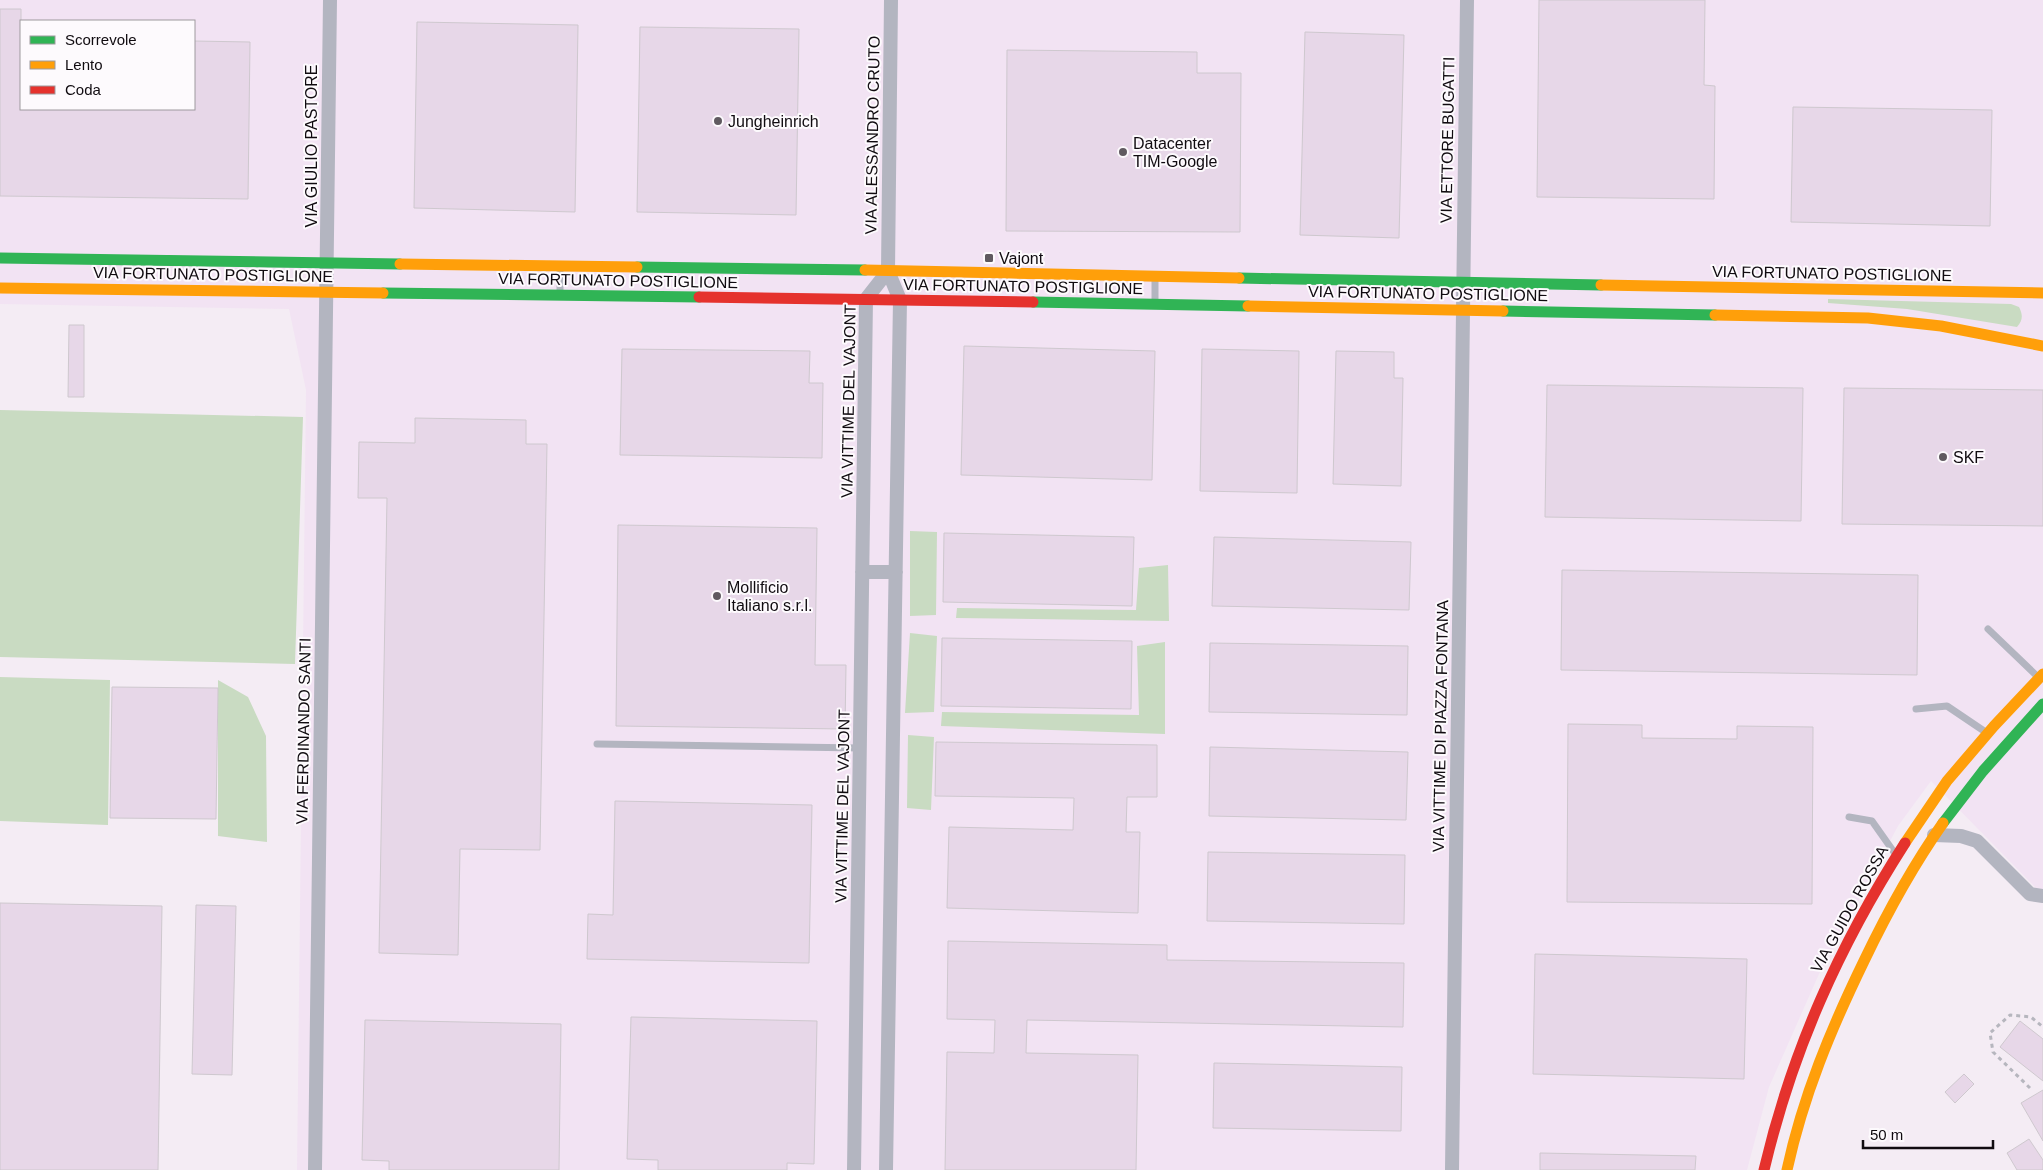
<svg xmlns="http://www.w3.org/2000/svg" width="2043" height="1170" font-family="Arial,sans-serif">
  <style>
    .built { fill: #f2e3f3; fill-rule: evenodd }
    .green { fill: #c9dbc2 }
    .building { fill: #e7d7e8; stroke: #cec8ce }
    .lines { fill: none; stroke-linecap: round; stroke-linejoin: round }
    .path { stroke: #b6b6be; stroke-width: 3; stroke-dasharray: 4 4; stroke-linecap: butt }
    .lane { stroke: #b3b5c0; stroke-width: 7 }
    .street { stroke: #b3b5c0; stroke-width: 14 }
    .fast { stroke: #30b455; stroke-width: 11 }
    .slow { stroke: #ff9f0a; stroke-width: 11 }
    .jam { stroke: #e5322d; stroke-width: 11 }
    .poi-dot { fill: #605a60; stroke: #fdfafd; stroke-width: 2 }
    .labels { text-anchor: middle; stroke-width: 4; stroke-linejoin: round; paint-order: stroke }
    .poi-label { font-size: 16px; fill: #100b10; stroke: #fdfafd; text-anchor: start }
    .street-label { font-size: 16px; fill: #100b10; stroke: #fdfafd }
  </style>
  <rect width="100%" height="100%" fill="#f4ecf4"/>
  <!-- built -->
  <path class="built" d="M0,0H2043V890L2037,889L1931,781L1898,826L1819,974L1769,1087L1747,1170H297L306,390L289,309L0,304ZM21,21H194V109H21Z"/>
  <!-- green -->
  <path class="green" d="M1828,299L2011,304L2019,307C2023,315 2023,320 2017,327L1907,309L1828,303Z
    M0,410L303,417L295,664L0,657Z
    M910,531L937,532L936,615L910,616Z
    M1168,565L1169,621L956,618L957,608L1136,610L1139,568Z
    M910,633L937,636L934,712L905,713Z
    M1165,642V734L941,726L942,712L1139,715L1137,646Z
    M0,677L110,680L108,825L0,821Z
    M218,680L248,697L266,736L267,842L218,836Z
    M908,735L934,737L931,810L907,808Z"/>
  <!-- building -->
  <path class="building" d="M1539,0H1705L1704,85L1715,86L1714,199L1537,197Z
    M0,9H21V109H194V41L250,42L248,199L0,196Z
    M417,22L578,25L575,212L414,208Z
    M640,27L799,29L796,215L637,212Z
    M1305,32L1404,35L1399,238L1300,235Z
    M1007,50L1197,52V73H1241L1240,232L1006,231Z
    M1793,107L1992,110L1990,226L1791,222Z
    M69,325H84V397H68Z
    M964,346L1155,351L1152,480L961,475Z
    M622,349L810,351L809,383H823L822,458L620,455Z
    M1202,349L1299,351L1297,493L1200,491Z
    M1336,351L1394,352V378H1403L1401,486L1333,484Z
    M1547,385L1803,388L1801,521L1545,517Z
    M1844,388L2043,390V526L1842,524Z
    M415,418L526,420V444H547L540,850L460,849L458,955L379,953L387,498H358L359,442L415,443Z
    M618,525L817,528L815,665H846L845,729L616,726Z
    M944,533L1134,537L1132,606L943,602Z
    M1214,537L1411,542L1409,610L1212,606Z
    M1562,570L1918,575L1917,675L1561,670Z
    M942,638L1132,641L1131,709L941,706Z
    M1210,643L1408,646L1407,715L1209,712Z
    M112,687L218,688L216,819L110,818Z
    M1568,724L1642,725V738L1737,739V726L1813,727L1812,904L1567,902Z
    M936,742L1157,745V797H1127L1126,832H1140L1138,913L947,908L949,827L1073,830L1074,798L935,796Z
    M1210,747L1408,752L1406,820L1209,816Z
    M615,801L812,805L809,963L587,959L588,914L613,915Z
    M1208,852L1405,855L1404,924L1207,921Z
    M0,903L162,906L158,1170H0Z
    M196,905L236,906L232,1075L192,1074Z
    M948,941L1167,945V960L1404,963L1403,1027L1027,1020L1026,1053L1138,1055L1136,1170H945L947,1052L994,1053L995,1020L947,1019Z
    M1535,954L1747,959L1744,1079L1533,1074Z
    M631,1017L817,1021L814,1164L787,1163V1170H658V1160L627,1159Z
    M365,1020L561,1024L559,1170H389V1161L362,1160Z
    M2020,1021L2043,1039V1081L2000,1047Z
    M1214,1063L1402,1067L1401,1131L1213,1128Z
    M1964,1074L1974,1084L1955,1103L1945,1092Z
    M2043,1090V1141L2021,1103Z
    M2029,1139L2043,1160V1170H2017L2007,1153Z
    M1540,1153L1696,1156L1695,1170H1540Z"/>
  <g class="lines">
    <!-- path -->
    <path class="path" d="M2030,1088L1993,1052L1990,1033L2010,1015L2031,1017L2043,1027"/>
    <!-- lane -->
    <path class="lane" d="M560,267V293
      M1155,277V304
      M1988,629L2038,677
      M1916,709L1947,706L1987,733
      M597,744L860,748
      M1849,817L1872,821L1896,855"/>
    <!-- street -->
    <path class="street" d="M862,572H896
      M1934,835L1961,836L1977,841L2030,894L2043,896
      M315,1170L330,0
      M854,1170L866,299L888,271
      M886,1170L900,300L888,271L891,0
      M1452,1170L1467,0"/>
    <!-- fast -->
    <path class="fast" d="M0,258L400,264
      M637,267L865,270
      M1239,278L1601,285
      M383,293L699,297
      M1033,302L1248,306
      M1503,311L1715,315
      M1943,823L1983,771L2043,704"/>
    <!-- slow -->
    <path class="slow" d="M400,264L637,267
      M865,270L1239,278
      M1601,285L2043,293
      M0,288L383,293
      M1248,306L1503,311
      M1715,315L1868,318L1941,326L2043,346
      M1905,843L1947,781L1994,726L2043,674
      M1787,1170C1803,1096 1831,1029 1864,961C1887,913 1912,867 1943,823"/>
    <!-- jam -->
    <path class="jam" d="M699,297L1033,302
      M1764,1170C1792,1051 1839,946 1905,843"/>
  </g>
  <!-- markers -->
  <g class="poi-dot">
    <circle cx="718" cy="121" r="5"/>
    <circle cx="1123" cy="152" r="5"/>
    <rect x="984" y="253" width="10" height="10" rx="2.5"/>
    <circle cx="1943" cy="457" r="5"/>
    <circle cx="717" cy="596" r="5"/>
  </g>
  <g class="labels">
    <!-- poi labels -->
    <g class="poi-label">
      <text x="728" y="127">Jungheinrich</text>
      <text x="1133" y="149">Datacenter<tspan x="1133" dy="18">TIM-Google</tspan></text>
      <text x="999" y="264">Vajont</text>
      <text x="1953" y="463">SKF</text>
      <text x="727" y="593">Mollificio<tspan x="727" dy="18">Italiano s.r.l.</tspan></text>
    </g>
    <!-- street labels -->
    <g class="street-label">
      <text transform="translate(872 135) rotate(-89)" y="6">VIA ALESSANDRO CRUTO</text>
      <text transform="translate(1447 140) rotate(-89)" y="6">VIA ETTORE BUGATTI</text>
      <text transform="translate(311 146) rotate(-90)" y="6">VIA GIULIO PASTORE</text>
      <text transform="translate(1832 273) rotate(1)" y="6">VIA FORTUNATO POSTIGLIONE</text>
      <text transform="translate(213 274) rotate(1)" y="6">VIA FORTUNATO POSTIGLIONE</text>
      <text transform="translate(618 280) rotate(1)" y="6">VIA FORTUNATO POSTIGLIONE</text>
      <text transform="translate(1023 286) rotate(1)" y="6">VIA FORTUNATO POSTIGLIONE</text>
      <text transform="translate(1428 293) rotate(1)" y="6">VIA FORTUNATO POSTIGLIONE</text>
      <text transform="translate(848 401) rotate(-89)" y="6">VIA VITTIME DEL VAJONT</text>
      <text transform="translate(1440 726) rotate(-89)" y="6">VIA VITTIME DI PIAZZA FONTANA</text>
      <text transform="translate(303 731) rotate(-89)" y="6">VIA FERDINANDO SANTI</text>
      <text transform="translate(842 806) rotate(-89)" y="6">VIA VITTIME DEL VAJONT</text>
      <text transform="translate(1849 909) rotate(-61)" y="6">VIA GUIDO ROSSA</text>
    </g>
  </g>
  <!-- legend -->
  <rect x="20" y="20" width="175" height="90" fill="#fdfafd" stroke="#9e9a9e"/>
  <rect x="30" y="36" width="25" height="8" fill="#30b455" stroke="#9e9a9e"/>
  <text x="65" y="45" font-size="15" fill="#100b10">Scorrevole</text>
  <rect x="30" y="61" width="25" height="8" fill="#ff9f0a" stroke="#9e9a9e"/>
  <text x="65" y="70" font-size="15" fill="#100b10">Lento</text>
  <rect x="30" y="86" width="25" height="8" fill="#e5322d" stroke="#9e9a9e"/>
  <text x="65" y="95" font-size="15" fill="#100b10">Coda</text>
  <!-- scale -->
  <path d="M1863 1140v8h130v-8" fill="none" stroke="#100b10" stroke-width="2.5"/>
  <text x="1870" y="1140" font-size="15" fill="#100b10" stroke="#fdfafd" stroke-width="4" paint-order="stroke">50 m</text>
</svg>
